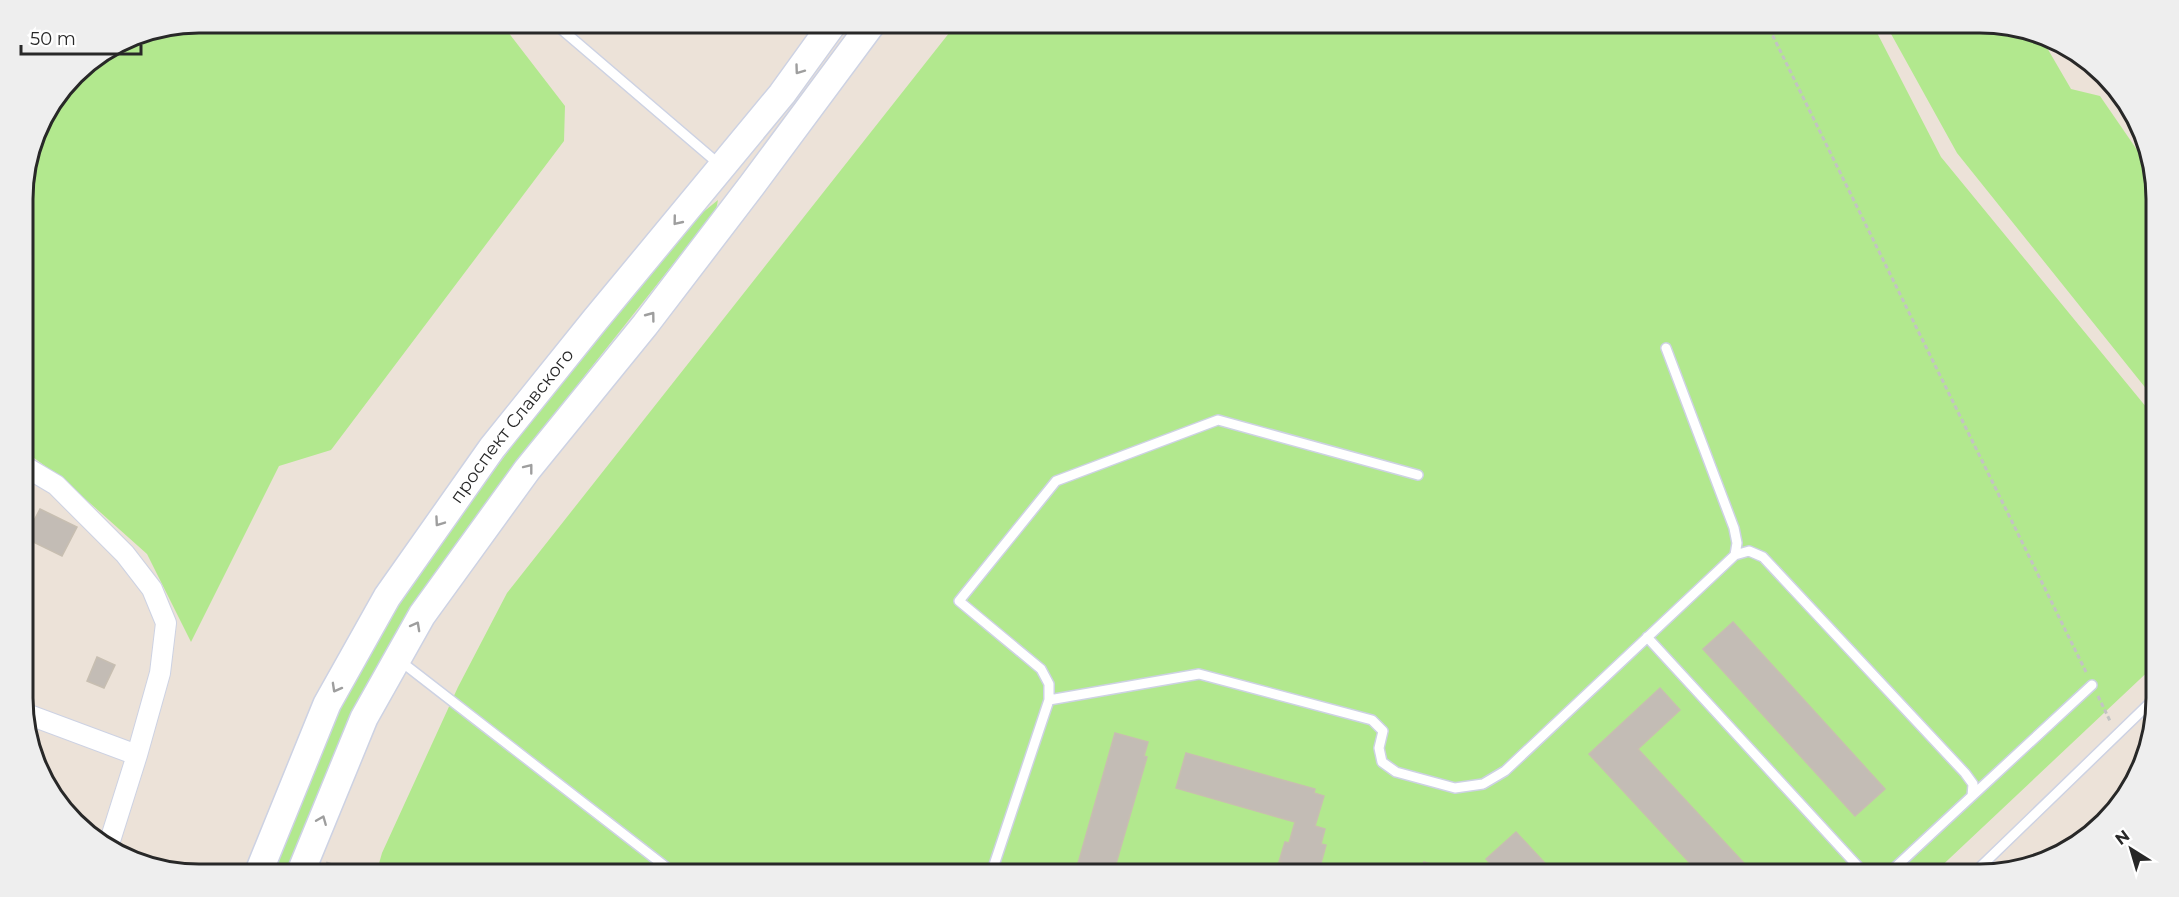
<svg xmlns="http://www.w3.org/2000/svg" width="2179" height="897" font-family="Montserrat,sans-serif">
  <style>
    .green { fill: #b2e88e }
    .building { fill: #c3bcb5; stroke: #c7beb1; stroke-width: 1.5 }
    .lines { fill: none; stroke-linecap: round; stroke-linejoin: round }
    .lane-casing { stroke: #cdd2e3; stroke-width: 12 }
    .street-casing { stroke: #cdd2e3; stroke-width: 22 }
    .secondary-casing { stroke: #cdd2e3; stroke-width: 30 }
    .path { stroke: #c3c3c3; stroke-width: 3; stroke-dasharray: 4.5 3; stroke-linecap: butt }
    .lane { stroke: #fff; stroke-width: 9 }
    .street { stroke: #fff; stroke-width: 20 }
    .secondary { stroke: #fff; stroke-width: 27 }
    .oneway { stroke: #9e9e9e }
    .labels { text-anchor: middle; stroke-width: 4.5; stroke-linejoin: round; paint-order: stroke }
    .street-label { font-size: 18px; fill: #282828; stroke: #fff }
    .rim { fill: none; stroke: #282828; stroke-width: 3 }
  </style>
  <rect width="100%" height="100%" fill="#ece2d8"/>
  <!-- green -->
  <path class="green" d="M199,23H501L565,106L564,141L331,450L279,466L191,642L147,554L63,479L23,450V187L41,121L82,67L132,36Z
    M957,23H1872L1941,157L2156,419V664L1933,874H376L382,853L458,687L507,593Z
    M1885,23H1980L2039,34L2071,89L2100,96L2155,176L2156,401L1957,153Z
    M718,200L716,210L586,374L519,463L292,874H270C307,782 344,688 398,603C415,578 433,554 451,529C528,421 611,320 696,218Z"/>
  <!-- building -->
  <path class="building" d="M40,509L77,527L62,556L25,538Z
    M1733,622L1885,789L1855,816L1703,649Z
    M97,657L115,665L104,688L87,681Z
    M1660,688L1680,710L1638,749L1754,874H1700L1589,754Z
    M1115,733L1148,742L1144,756L1147,757L1113,874H1075Z
    M1186,753L1315,789L1314,793L1324,796L1315,826L1325,829L1321,844L1326,845L1318,874H1278L1282,862H1279L1285,842L1289,843L1295,822L1176,788Z
    M1516,832L1555,874H1500L1486,859Z
    M1424,862L1458,872L1457,874H1420Z"/>
  <g class="lines">
    <defs>
      <path id="lane" d="M553,22L720,165
        M1666,348L1734,528L1737,543L1735,555
        M1647,637L1865,874
        M399,660L675,874
        M1049,700V684L1041,669L959,601L1056,481L1218,420L1418,475
        M1972,796L2092,685
        M991,874L1049,700L1199,674L1372,720L1383,731L1379,748L1382,762L1396,772L1455,788L1483,784L1505,771L1735,555L1749,551L1763,557L1965,773L1973,784L1972,796L1888,874
        M1973,874L2156,697"/>
      <path id="street" d="M24,466L56,485L125,554L152,589L166,623L160,673L137,755
        M24,713L137,755L109,844"/>
      <g id="secondary">
        <path id="s1" d="M258,874L327,704L387,597L492,448L595,320L782,94L834,22"/>
        <path d="M300,874L364,718L422,615L527,470L645,325L752,185L873,22"/>
      </g>
    </defs>
    <!-- lane casing -->
    <use href="#lane" class="lane-casing"/>
    <!-- street casing -->
    <use href="#street" class="street-casing"/>
    <!-- secondary casing -->
    <use href="#secondary" class="secondary-casing"/>
    <!-- path -->
    <path class="path" d="M1766,22L2087,674
      M2098,696L2111,723
      M326,863L365,874"/>
    <!-- lane -->
    <use href="#lane" class="lane"/>
    <!-- street -->
    <use href="#street" class="street"/>
    <!-- secondary -->
    <use href="#secondary" class="secondary"/>
  </g>
  <!-- one-way arrows -->
  <defs><path id="oneway-chevron" d="M-2-3.5L2.5 0L-2 3.5" fill="none" stroke-width="1.6" stroke-linecap="round" stroke-linejoin="round" transform="scale(1.5)"/></defs>
  <g class="oneway">
    <use href="#oneway-chevron" transform="translate(799 70) rotate(126)"/>
    <use href="#oneway-chevron" transform="translate(677 221) rotate(129)"/>
    <use href="#oneway-chevron" transform="translate(651 316) rotate(-53)"/>
    <use href="#oneway-chevron" transform="translate(529 468) rotate(-52)"/>
    <use href="#oneway-chevron" transform="translate(439 522) rotate(125)"/>
    <use href="#oneway-chevron" transform="translate(416 626) rotate(-61)"/>
    <use href="#oneway-chevron" transform="translate(336 688) rotate(119)"/>
    <use href="#oneway-chevron" transform="translate(322 820) rotate(-68)"/>
  </g>
  <g class="labels">
    <!-- street labels -->
    <g class="street-label">
      <text dy="6" stroke="none"><textPath href="#s1" startOffset="518">проспект Славского</textPath></text>
    </g>
  </g>
  <!-- crop -->
  <path d="M0 0H2179V897H0ZM199 33H1980A166 166 0 0 1 2146 199V698A166 166 0 0 1 1980 864H199A166 166 0 0 1 33 698V199A166 166 0 0 1 199 33Z" fill="#eee" fill-rule="evenodd"/>
  <path class="rim" d="M199 33H1980A166 166 0 0 1 2146 199V698A166 166 0 0 1 1980 864H199A166 166 0 0 1 33 698V199A166 166 0 0 1 199 33Z"/>
  <!-- north arrow -->
  <g transform="translate(2131 849) rotate(323)" stroke="#ffffff" stroke-width="4.5" paint-order="stroke">
  <path d="M0-4.5L10 22L0 15L-10 22Z" fill="#282828"/>
  <text y="-9" font-size="16" font-weight="bold" text-anchor="middle" fill="#282828">N</text>
  </g>
  <!-- scale -->
  <path d="M21 45v9h120v-9" fill="none" stroke="#282828" stroke-width="3"/>
  <text x="30" y="45" font-size="18" fill="#282828" stroke="#ffffff" stroke-width="4.5" paint-order="stroke">50 m</text>
</svg>
